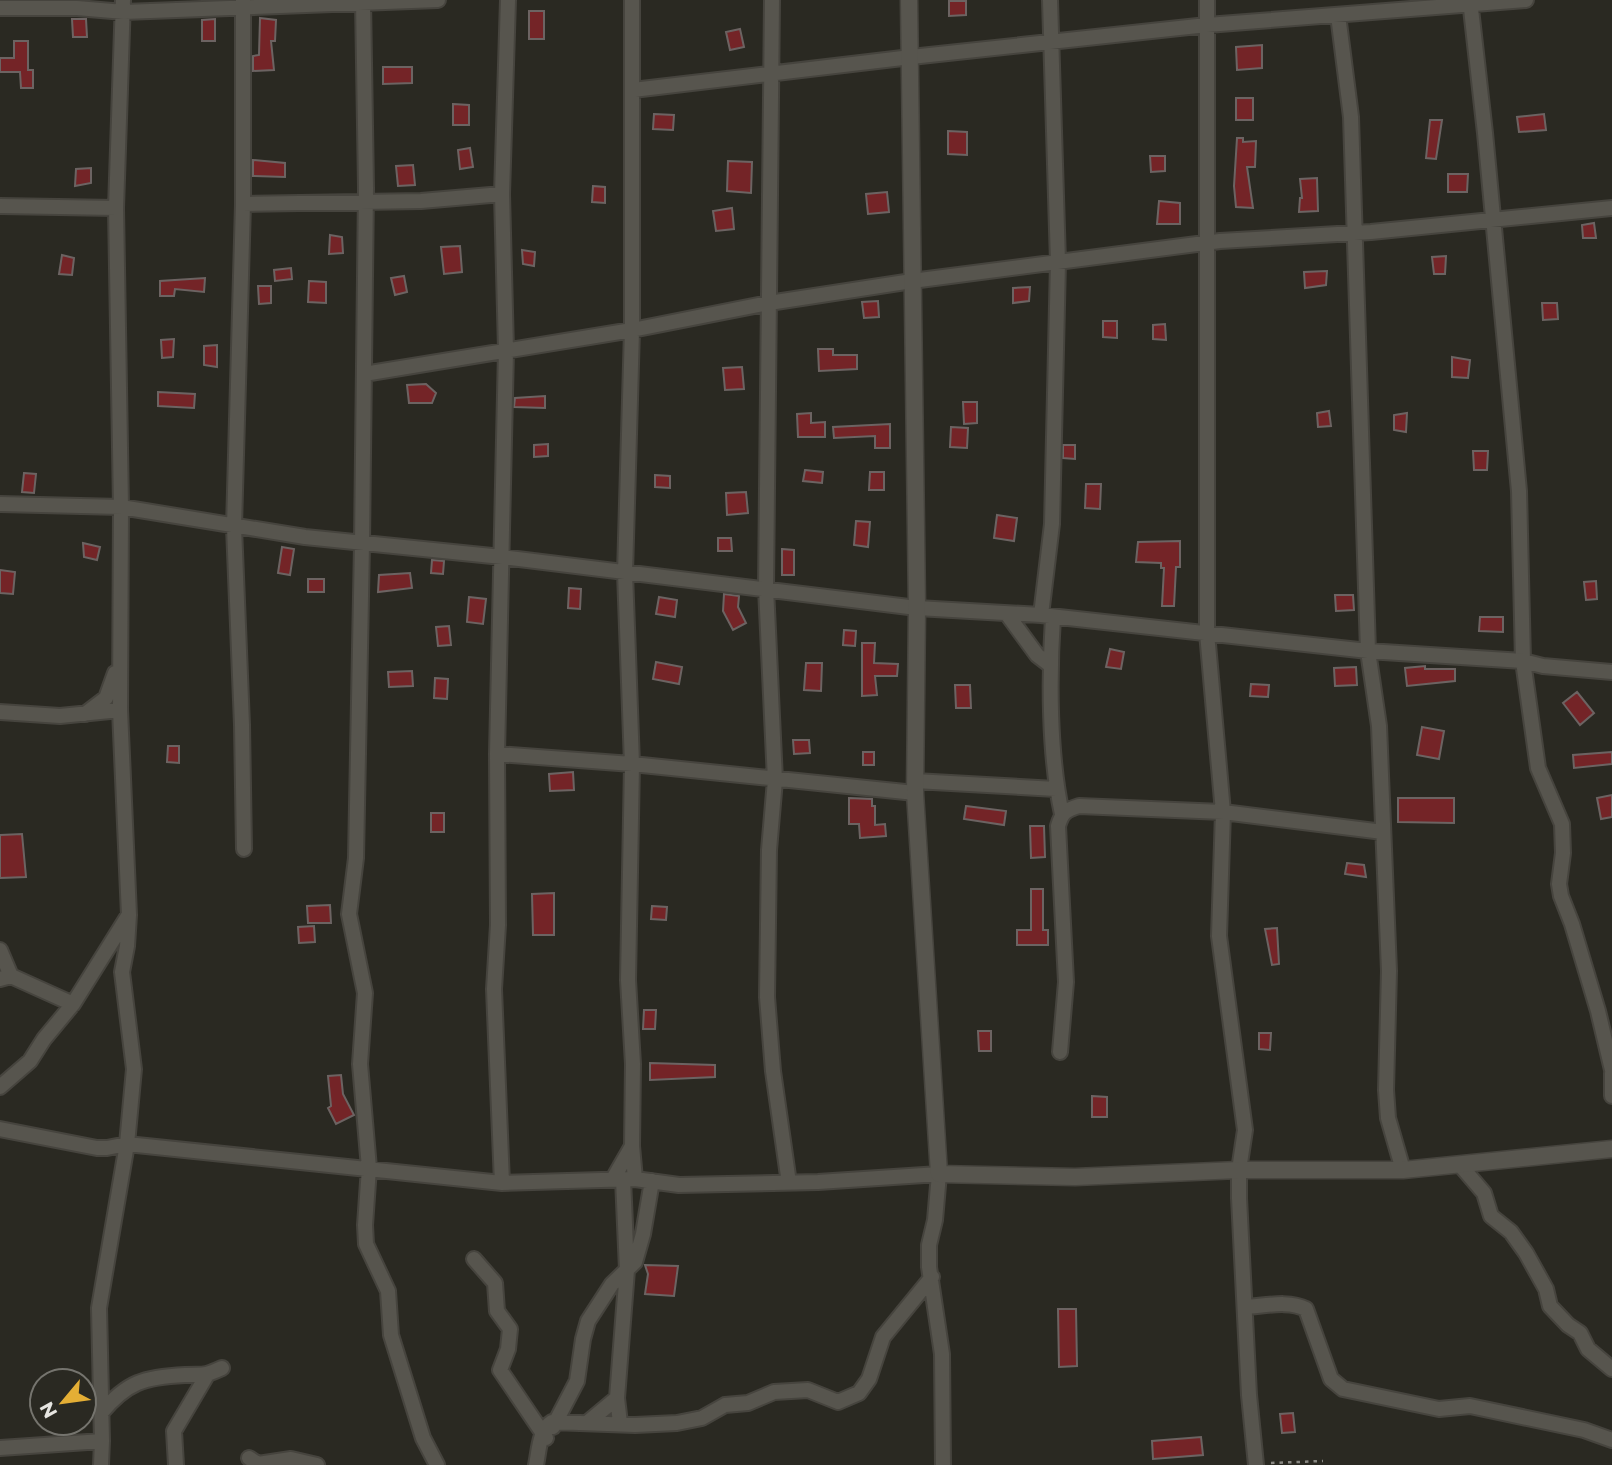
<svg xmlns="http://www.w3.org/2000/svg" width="1612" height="1465" font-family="Montserrat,sans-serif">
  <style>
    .building { fill: #742427; stroke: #6c6362; stroke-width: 2 }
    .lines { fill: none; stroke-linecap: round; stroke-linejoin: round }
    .minor-casing { stroke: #46443e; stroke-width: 18 }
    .tertiary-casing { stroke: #46443e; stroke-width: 19 }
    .path { stroke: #888782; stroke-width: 2.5; stroke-dasharray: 3.5 5; stroke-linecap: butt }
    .minor { stroke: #57554e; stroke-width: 14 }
    .tertiary { stroke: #57554e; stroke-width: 16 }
  </style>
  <rect width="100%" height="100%" fill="#2a2922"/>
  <!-- building -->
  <path class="building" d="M949,1H966V15L949,16Z
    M529,11H544V39H529Z
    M260,18L276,20L275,41H271L274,70L253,71V56L259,55Z
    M72,19H86L87,37H73Z
    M215,19V41H202V20Z
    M740,29L744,47L730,50L726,32Z
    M14,41H28V70H33V88H21L20,72H0V58H14Z
    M1262,45V68L1237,70L1236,47Z
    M383,67H412V83L383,84Z
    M1236,98H1253V120H1236Z
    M453,104L469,105V125H453Z
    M654,114L674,115L673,130L653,129Z
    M1544,114L1546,130L1519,132L1517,117Z
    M1430,120H1442L1436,159L1426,158Z
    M948,131L967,132V155L948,154Z
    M1237,138H1243V142L1256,141L1255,167H1247L1253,208L1236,207L1234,186Z
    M470,148L473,167L460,169L458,150Z
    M1150,156H1165V171L1151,172Z
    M253,160L285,163V177L253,176Z
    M728,161L752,162L751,193L727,191Z
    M413,165L415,185L398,186L396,166Z
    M91,168V183L75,186L76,169Z
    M1448,174H1468L1467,192H1448Z
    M1317,178L1318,211L1299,212L1300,198H1302L1300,179Z
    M593,186L605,187V203L592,202Z
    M887,192L889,212L868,214L866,194Z
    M1159,201L1180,203V224H1157Z
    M732,208L734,229L716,231L713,211Z
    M1594,223L1596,238H1583L1582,225Z
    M330,235L342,237L343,253L329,254Z
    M460,246L462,272L444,274L441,247Z
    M522,250L535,252L534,266L523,264Z
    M62,255L74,258L72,275L59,274Z
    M1446,256L1445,274H1434L1432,257Z
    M291,268L292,279L275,281L274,270Z
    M1327,271L1326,285L1305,288L1304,272Z
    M404,276L407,292L395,295L391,278Z
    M205,278L204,292L175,289L174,296H160V281Z
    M309,281L326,282V303L308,302Z
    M258,286H271V303L259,304Z
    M1030,287L1029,301L1013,303V288Z
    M878,301L879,317L864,318L862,302Z
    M1542,303H1557L1558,319L1543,320Z
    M1103,321H1117V338L1103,337Z
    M1165,324L1166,340L1153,339V325Z
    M174,339L173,357L162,358L161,340Z
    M217,345V367L204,365V346Z
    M818,349H833V355H857V369L819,371Z
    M1452,357L1470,360L1468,378L1452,377Z
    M742,367L744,389L725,390L723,368Z
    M426,384L436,393L432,403H409L407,385Z
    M158,392L195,394L194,408L158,406Z
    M545,396V408L514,407L515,398Z
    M963,402H977V423L964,424Z
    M1329,411L1331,426L1318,427L1317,413Z
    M811,413V423L825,422V437H798L797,414Z
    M1407,413L1406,432L1394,430V415Z
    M890,424V448H875V436L834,438L833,427Z
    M951,427L968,428L967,448L950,447Z
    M548,444V456L534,457V445Z
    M1063,445H1075V459L1063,458Z
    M1473,451H1488L1487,470H1474Z
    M805,470L823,472L822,483L803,481Z
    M870,472H884V490H869Z
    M24,473L36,474L34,493L22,492Z
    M655,475L670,476V488L655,487Z
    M1086,484H1101L1100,509L1085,508Z
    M746,492L748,513L727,515L726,493Z
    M997,515L1017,518L1014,541L994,538Z
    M856,521L870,522L868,547L854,545Z
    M718,538H731L732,551H718Z
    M1180,541V567H1176L1174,606H1162L1164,568H1161V563L1136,562L1138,542Z
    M83,543L100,547L97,560L84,557Z
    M282,547L294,549L290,575L278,573Z
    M782,549L794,550V575H782Z
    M432,560L444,561L443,574L431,573Z
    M0,570L15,572L13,594L0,593Z
    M410,573L412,588L378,592L379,575Z
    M308,579H324V592H308Z
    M1596,581L1597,599L1586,600L1584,582Z
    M569,588L581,589L580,609L568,608Z
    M724,594L739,596L738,607L746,623L733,630L723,611Z
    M1335,595H1353L1354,610L1336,611Z
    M469,597L486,599L483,624L467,622Z
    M659,597L677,600L675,617L656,614Z
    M1480,617H1503V632L1479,631Z
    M449,626L451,645L438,646L436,627Z
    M844,630L856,631L855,646L843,645Z
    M862,643H875L874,663L898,664L897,676H875L877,695L862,696Z
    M1110,649L1124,652L1121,669L1106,667Z
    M656,662L682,667L679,684L653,679Z
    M806,663H822L821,691L804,690Z
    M1425,666V669H1455V681L1407,686L1405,668Z
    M1356,667L1357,685L1335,686L1334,668Z
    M412,671L413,686L389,687L388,672Z
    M435,678L448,679L447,699L434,698Z
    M1251,684L1269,685L1268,697L1250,696Z
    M955,685H970L971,708H956Z
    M1577,692L1594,713L1580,725L1563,703Z
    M1422,727L1444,731L1439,759L1417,755Z
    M793,740H809L810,753L794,754Z
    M168,746H179V763L167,762Z
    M863,752H874V765H863Z
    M1612,752V764L1574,768L1573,755Z
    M573,772L574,790L550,791L549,774Z
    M1612,795V817L1601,819L1597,798Z
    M849,798L872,799V806H875V825L885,824L886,836L860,838L859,824H849Z
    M1398,798H1454V823L1398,822Z
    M966,806L1006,811L1004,825L964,819Z
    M431,813H444V832H431Z
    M1030,826H1044L1045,857L1031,858Z
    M22,834L26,877L0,878V835Z
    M1347,863L1364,865L1366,877L1345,874Z
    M1031,889H1043V930H1048V945H1017V930H1031Z
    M554,893V935H533L532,894Z
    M330,905L331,923H308L307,906Z
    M652,906L667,907L666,920L651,919Z
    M314,926L315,942L299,943L298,927Z
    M1277,928L1279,964L1272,965L1265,929Z
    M644,1010H656L655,1029H643Z
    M978,1031H991V1051H979Z
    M1259,1033H1271L1270,1050L1259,1049Z
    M650,1063L715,1065V1077L650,1080Z
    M341,1075L343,1094L354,1115L336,1124L328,1108L331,1106L328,1076Z
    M1092,1096L1107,1097V1117H1092Z
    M645,1265L678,1266L674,1296L645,1294L648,1274Z
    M1058,1309H1076L1077,1366L1059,1367Z
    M1293,1413L1295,1432L1282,1433L1280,1414Z
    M1201,1437L1203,1455L1153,1459L1152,1441Z"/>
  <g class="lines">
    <defs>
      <path id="minor" d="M243,0V204L234,527L242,725L244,849
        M363,0L366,188L362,544L356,858L349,914L365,993L360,1064L369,1168L365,1225L366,1244L388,1291L391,1335L423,1438L437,1465
        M632,0V330L625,573L632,764L628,980L633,1064L632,1146L635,1179
        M772,0L766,588L775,780L769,850L767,997L773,1071L789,1183
        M1207,0V633L1223,812L1219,936L1245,1130L1239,1170V1198L1249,1395L1256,1465
        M1470,0L1485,133L1519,491L1523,661L1538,768L1562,824L1563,853L1559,884L1561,896L1572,924L1598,1011L1612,1070
        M0,8H77L124,12L438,0
        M1338,15L1351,117L1368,651L1379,726L1389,971L1386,1090L1388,1118L1403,1170
        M633,90L911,57L1207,25L1526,0
        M243,204L421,201L502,194
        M0,206L116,208
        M364,374L632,330L769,303L912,281L1220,241L1371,232L1612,208
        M0,504L121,507L305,537L502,557L917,608L1041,615L1368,651L1523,661L1543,666L1612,672
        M1007,614L1037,655L1050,665
        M1041,615L1052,524L1058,262L1050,0
        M1053,617C1049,677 1049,755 1062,814
        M0,712L60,716L120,710
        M85,714L106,698L115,673
        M497,754L632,764L915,793
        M915,781L1056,789
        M0,950L11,976
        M0,979L11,976L73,1004
        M1060,1052L1066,982L1058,826C1062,812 1066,810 1079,806L1223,812L1383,832
        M1612,1073V1096
        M0,1087L30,1061L44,1039L73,1004L128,916
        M0,1129L97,1148H107L127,1144L502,1183L635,1179L679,1185L818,1182L939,1174L935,1220L929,1245V1267L942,1354L943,1465
        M1461,1166L1484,1193L1491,1216L1511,1232L1526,1253L1546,1289L1550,1306L1568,1325L1580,1333L1588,1349L1612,1369
        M613,1179L632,1146
        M502,1183L494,989L498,925L497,754L506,350L502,194L508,0
        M474,1259L495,1283L497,1311L510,1329L508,1349L500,1370L546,1438
        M1245,1307C1264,1306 1289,1300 1306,1309L1331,1379L1343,1389L1439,1409L1470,1406L1584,1430L1612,1440
        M101,1413C127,1382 144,1377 185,1375C205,1374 202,1377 222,1368
        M587,1423L617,1398
        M620,1423L617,1398L627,1270L623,1179
        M553,1427L577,1381L583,1339L588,1321L612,1284L635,1262L643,1234L652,1181
        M0,1448L102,1441
        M249,1458L258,1464L291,1459L317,1465
        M101,1465L102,1441L99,1308L127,1144L134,1069L122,972L127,946L129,915L120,710L121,507L116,208L123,0
        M176,1465L174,1431L207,1375
        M536,1465C539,1451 539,1430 552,1422L635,1425L677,1423L702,1418L725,1405L748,1403L774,1392L808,1390L838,1402L859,1393L869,1379L883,1337L932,1277"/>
      <path id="tertiary" d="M909,0L917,608L915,793L939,1174L1075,1177L1239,1170H1403L1612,1149"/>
    </defs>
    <!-- minor casing -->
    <use href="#minor" class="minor-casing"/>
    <!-- tertiary casing -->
    <use href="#tertiary" class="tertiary-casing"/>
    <!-- path -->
    <path class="path" d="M1271,1463L1323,1461"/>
    <!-- minor -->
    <use href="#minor" class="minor"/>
    <!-- tertiary -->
    <use href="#tertiary" class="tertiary"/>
  </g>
  <!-- north arrow -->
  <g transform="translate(63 1402) rotate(241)"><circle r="33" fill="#2a2922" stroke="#75746e" stroke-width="2"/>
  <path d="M0-5L12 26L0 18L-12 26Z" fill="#e4ae35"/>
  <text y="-10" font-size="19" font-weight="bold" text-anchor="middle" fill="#e6e5e1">N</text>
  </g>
</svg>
